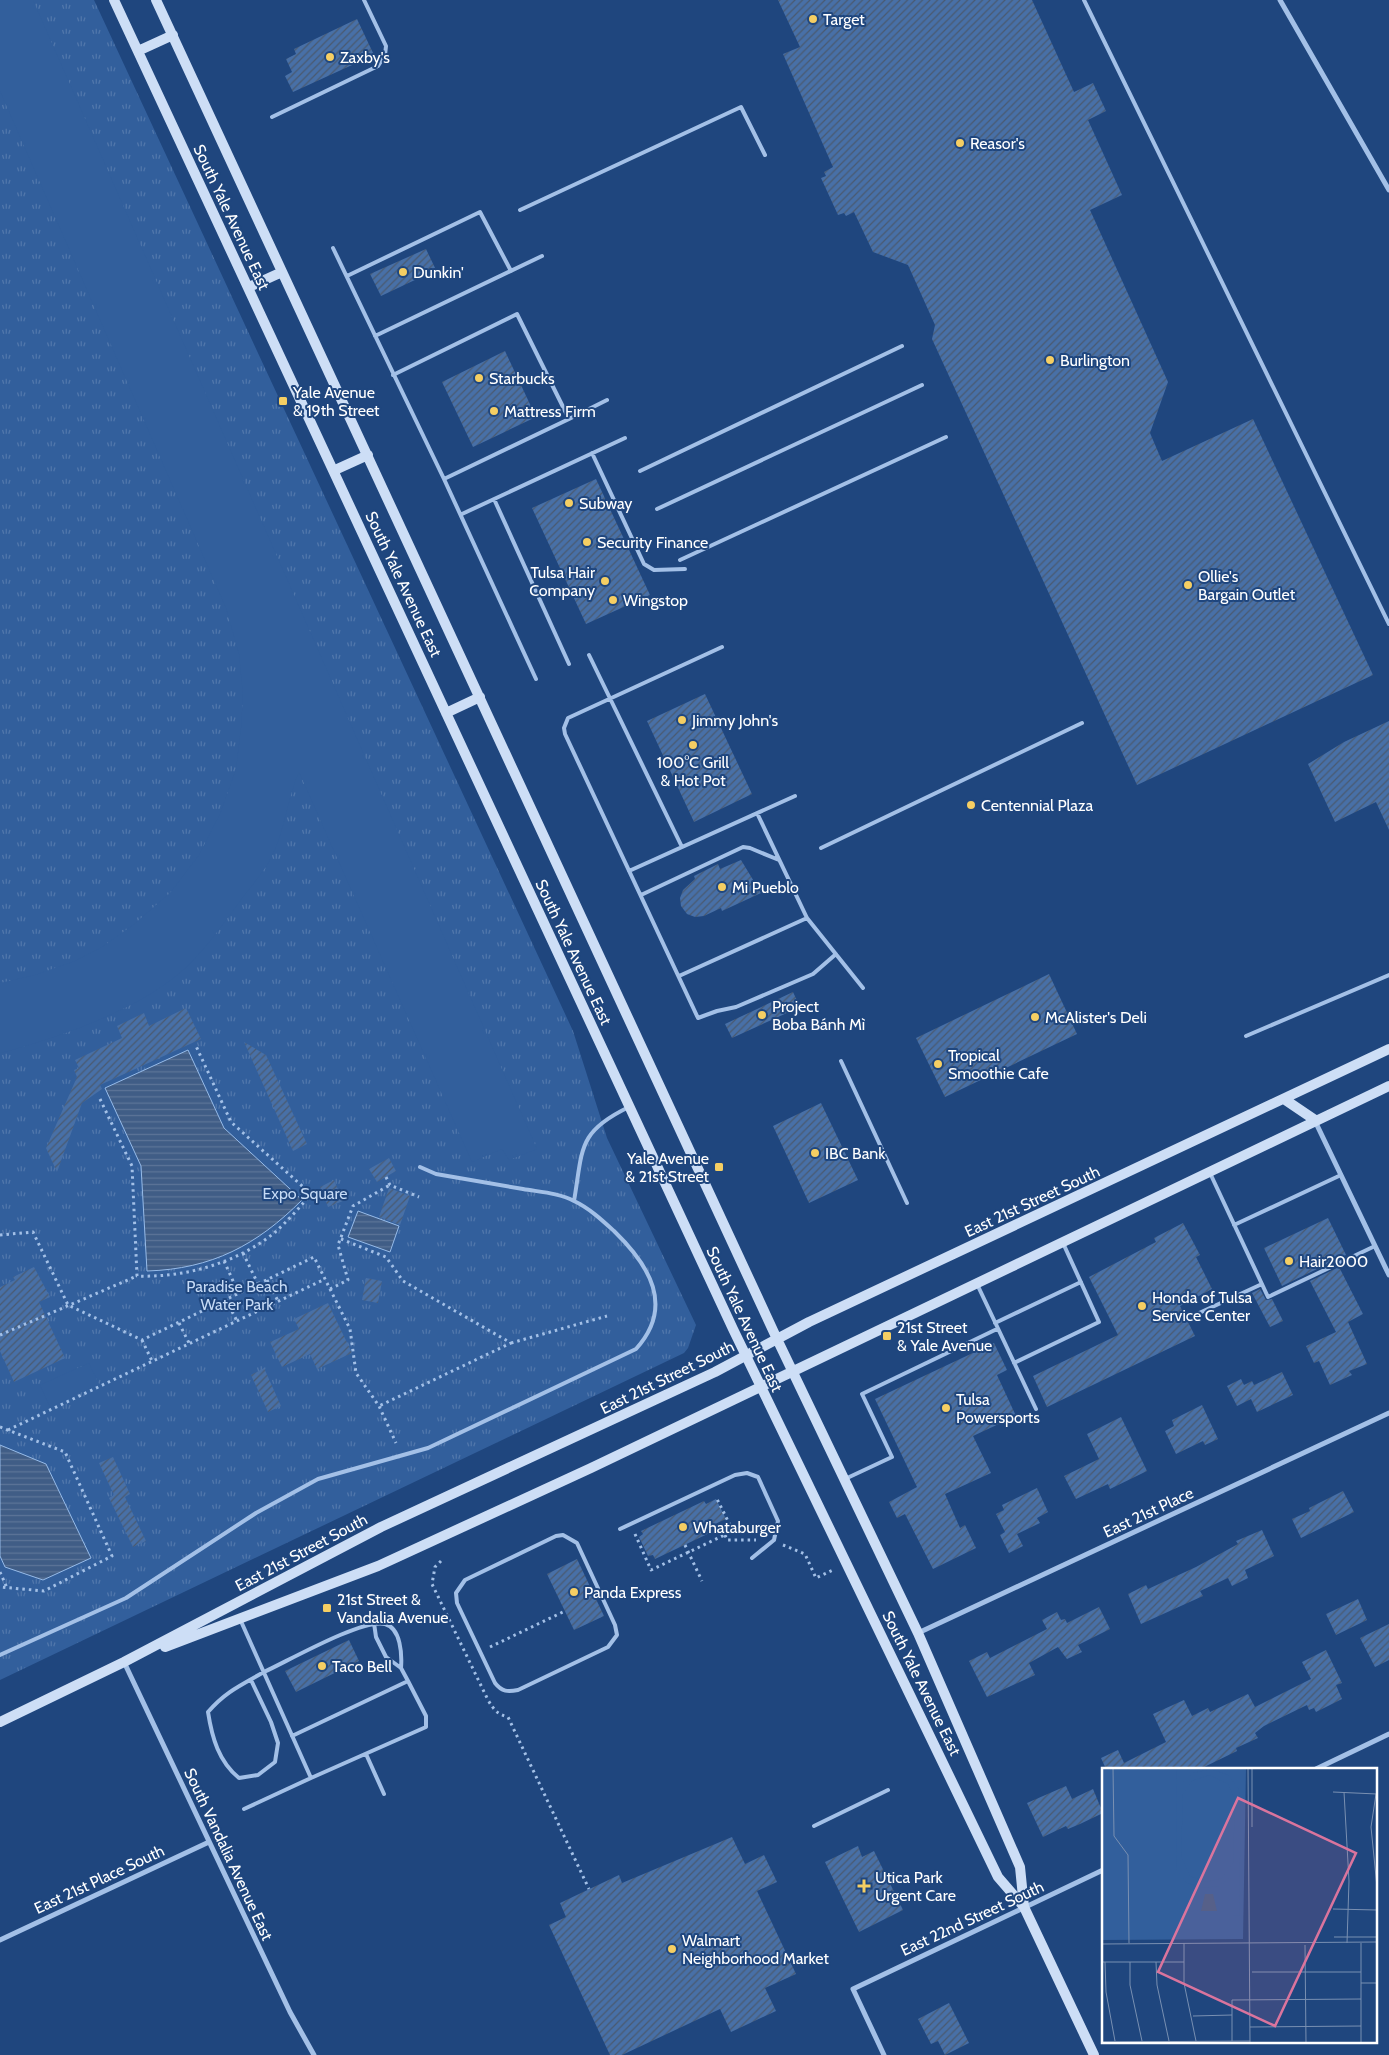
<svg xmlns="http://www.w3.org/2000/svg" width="1389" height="2055" font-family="Cabin,sans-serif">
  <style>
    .park { fill: url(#park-tufts) }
    .garden { fill: #325f9c }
    .water { fill: url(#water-rules); stroke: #96bbe9 }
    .building { fill: url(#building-hatch) }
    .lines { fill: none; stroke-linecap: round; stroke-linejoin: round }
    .path { stroke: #a3c0e7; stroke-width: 3; stroke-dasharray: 2.5 4; stroke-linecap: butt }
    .lane { stroke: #a3c0e7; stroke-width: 4 }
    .street { stroke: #a3c0e7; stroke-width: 5 }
    .secondary { stroke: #cddef6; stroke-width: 10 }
    .poi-dot { fill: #f5ce63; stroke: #1f467e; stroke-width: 2 }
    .labels { text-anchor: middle; stroke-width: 4; stroke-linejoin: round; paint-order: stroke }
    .poi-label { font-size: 16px; fill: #fff; stroke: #1f467e; text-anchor: start }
    .street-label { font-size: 16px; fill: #fff; stroke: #1f467e }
    .park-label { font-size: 16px; fill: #c6dbf6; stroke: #1f467e }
    .inset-road { fill: none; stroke: #7990b2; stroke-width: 1 }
    .view { fill: #da749d; fill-opacity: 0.15; stroke: #da749d; stroke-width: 2.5 }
    .inset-edge { fill: none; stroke: #fff; stroke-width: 2.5 }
  </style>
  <defs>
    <pattern id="park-tufts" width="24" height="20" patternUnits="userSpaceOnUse" patternTransform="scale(1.25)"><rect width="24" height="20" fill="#325f9c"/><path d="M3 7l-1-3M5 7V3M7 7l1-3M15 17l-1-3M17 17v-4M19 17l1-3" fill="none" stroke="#5177ab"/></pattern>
    <pattern id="water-rules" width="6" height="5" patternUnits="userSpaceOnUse" patternTransform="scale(1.25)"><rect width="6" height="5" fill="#405d86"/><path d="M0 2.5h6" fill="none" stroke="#5d7598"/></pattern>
    <pattern id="building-hatch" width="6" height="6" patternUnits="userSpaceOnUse" patternTransform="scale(1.25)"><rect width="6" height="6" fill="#4870a7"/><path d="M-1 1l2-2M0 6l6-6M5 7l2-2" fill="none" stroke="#4a5a70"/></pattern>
  </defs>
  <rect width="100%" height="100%" fill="#1f467e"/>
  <!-- park -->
  <path class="park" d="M0,0H94L573,1031L607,1138L696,1325L688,1348L684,1353L0,1680Z"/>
  <!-- garden -->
  <path class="garden" d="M0,0H33L537,1149L509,1160L502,1149L472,1162L299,772C287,799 285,831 271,858C263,874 248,889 238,904C219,929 201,956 176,976C134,1011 53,1040 0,1053V983L35,975L75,961L102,947L133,925L170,893L199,855L220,814L236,769L241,728L243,695L239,654L226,608L0,91Z
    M89,1363L99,1384L50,1407L40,1385Z"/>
  <!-- water -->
  <path class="water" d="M188,1050L224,1128L302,1200C257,1245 212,1269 147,1271L141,1166L105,1088Z
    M358,1211L399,1226L390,1252L348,1237Z
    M0,1445L46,1464L91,1558L43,1580L5,1567L0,1556Z"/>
  <!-- building -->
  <path class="building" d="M778,0H1032L1074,92L1093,83L1106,111L1088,120L1122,195L1090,210L1168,382L1150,433L1162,461L1253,419L1373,675L1137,785L932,339L935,325L908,265L873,252L854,212L846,216L844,213L838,215L821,178L826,176L824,172L833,167L783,54L800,47Z
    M357,19L374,55L293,92L285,76L292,72L286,59L296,54L294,49Z
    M426,249L436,270L381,296L370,274Z
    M505,351L536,417L473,447L442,382Z
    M596,479L650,595L586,624L532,508Z
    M705,694L752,794L694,822L647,721Z
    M1389,721V830L1376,802L1335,822L1308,764L1344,742Z
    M741,860L761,893L722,911L721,908L704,916L695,917L687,914L681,906L680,898L683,890L695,879L694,876L718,864L720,869Z
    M1049,974L1077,1034L945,1097L916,1038Z
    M793,992L800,1007L732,1038L725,1024Z
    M186,1008L201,1039L100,1085L102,1089L82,1103L57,1172L46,1148L77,1077L74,1070L79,1068L75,1060L122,1038L117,1026L144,1013L149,1026Z
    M244,1042L266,1055L307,1144L293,1151Z
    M821,1103L858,1180L809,1203L773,1126Z
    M389,1158L396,1171L377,1182L369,1169Z
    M334,1180L343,1201L328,1207L320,1187Z
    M389,1188L410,1196L400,1225L379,1217Z
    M1328,1218L1346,1255L1282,1286L1264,1248Z
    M1183,1223L1200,1255L1196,1257L1212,1289L1180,1306L1195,1336L1047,1407L1033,1376L1118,1335L1089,1277L1156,1242L1154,1238Z
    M34,1267L50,1297L39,1302L65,1358L14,1382L0,1351V1287L15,1280L13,1277Z
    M1339,1267L1363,1314L1348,1322L1367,1364L1349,1371L1352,1375L1330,1385L1319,1361L1314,1363L1306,1346L1336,1332L1310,1281Z
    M366,1278L382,1281L378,1303L362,1300Z
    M1260,1289L1266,1300L1272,1299L1283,1321L1270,1327L1252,1293Z
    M328,1303L352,1353L317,1369L310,1354L282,1367L270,1342L299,1329L294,1319Z
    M994,1343L1007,1370L997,1375L1016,1416L973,1436L991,1473L945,1494L960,1528L965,1525L976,1548L933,1569L905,1514L897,1518L889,1502L917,1487L875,1399Z
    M264,1368L281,1406L268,1412L251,1375Z
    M1282,1372L1293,1395L1257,1412L1251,1399L1237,1406L1227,1386L1241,1379L1244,1385L1252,1381L1254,1385Z
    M1202,1405L1218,1439L1205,1445L1203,1441L1176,1454L1165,1431L1174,1426L1172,1420Z
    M1121,1417L1147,1471L1110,1489L1108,1484L1076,1499L1064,1476L1099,1459L1087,1434Z
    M113,1457L130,1494L125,1497L146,1541L133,1547L109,1498L114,1495L99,1463Z
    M1037,1488L1048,1512L1037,1518L1040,1523L1017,1534L1023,1546L1009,1553L1000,1535L1005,1532L996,1514L1004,1510L1002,1505Z
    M1343,1491L1354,1512L1301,1538L1292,1519L1310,1511L1309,1508Z
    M716,1499L726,1519L715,1524L718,1529L655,1559L653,1555L648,1556L639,1537L643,1534L641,1531L704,1501L706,1504Z
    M1262,1530L1274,1556L1245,1570L1248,1578L1232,1586L1228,1578L1200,1591L1203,1596L1141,1624L1128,1594L1146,1585L1148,1589L1196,1567L1238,1544L1236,1541Z
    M577,1559L604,1616L574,1630L547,1574Z
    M1358,1599L1367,1620L1336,1635L1326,1614Z
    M1099,1607L1110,1629L1078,1645L1082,1652L1067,1659L1058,1647L1029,1663L1035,1675L987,1697L969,1661L987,1652L990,1658L1047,1629L1042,1620L1057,1612L1061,1620L1065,1619L1067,1623Z
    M1389,1624V1660L1375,1667L1360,1638Z
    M349,1640L359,1661L296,1692L285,1671Z
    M1326,1650L1342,1683L1336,1685L1342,1699L1316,1712L1314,1708L1309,1710L1307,1705L1264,1726L1255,1733L1258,1738L1236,1748L1237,1751L1200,1769H1106L1101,1758L1118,1750L1124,1763L1166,1742L1153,1714L1184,1700L1192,1716L1208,1708L1210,1712L1248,1694L1255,1707L1311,1679L1302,1662Z
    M1066,1786L1072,1799L1093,1789L1103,1813L1080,1824L1068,1829L1066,1826L1043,1837L1027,1803Z
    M732,1837L745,1864L764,1855L777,1882L757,1891L796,1974L765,1988L776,2011L731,2032L720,2009L622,2055H610L549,1925L566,1917L560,1903L619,1875L622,1883Z
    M858,1846L862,1857L874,1851L903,1910L859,1932L825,1862Z
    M949,2003L969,2043L945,2055L938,2041L931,2044L918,2019Z"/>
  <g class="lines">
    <!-- path -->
    <path class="path" d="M100,1099L132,1166L137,1276C184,1278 237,1263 274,1233C287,1222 300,1207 311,1194L231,1122L196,1046
      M386,1177L390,1185L419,1197
      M0,1235L33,1232L68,1305L142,1340L314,1257L350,1329L356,1373L379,1406L396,1443
      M341,1239L386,1257L403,1281L511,1343L379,1406
      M243,1253L258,1284
      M224,1261L239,1294
      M267,1280L278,1301
      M330,1289L348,1280L338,1245L353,1206L390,1185
      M226,1300L237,1321
      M179,1323L189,1343
      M0,1335L137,1276
      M142,1340L152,1361
      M511,1343L607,1316
      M0,1427L65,1452L112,1556L44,1591L0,1587
      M8,1430L325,1279
      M635,1534L651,1570L733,1531L716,1497
      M725,1535L727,1540H756
      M685,1545L702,1581
      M783,1545L805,1554L816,1578L835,1569
      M441,1561L435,1567L432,1584L488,1700C494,1710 497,1714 508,1717L589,1889
      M0,1572L7,1588
      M490,1647L565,1611"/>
    <!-- lane -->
    <path class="lane" d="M1084,0L1389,624
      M272,117L378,66L385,55L386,46L364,0
      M520,210L741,107L765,155
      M333,248L444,479L569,419L517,314L393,375
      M347,276L480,212L511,271
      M375,336L542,256
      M569,419L607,400
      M592,453L644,564L654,570L685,569
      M640,471L902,346
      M444,479L536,679
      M494,499L569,664
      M657,509L922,385
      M462,514L625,438
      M680,560L946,437
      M722,647L568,718L564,728L565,734L698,1018L717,1011L736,1007L813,974L836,954
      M589,655L682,847
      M757,813L807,918L863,988
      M821,848L1082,723
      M629,871L795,796
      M641,895L743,847L750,848L779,860
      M679,976L807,918
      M1246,1036L1389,975
      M841,1061L907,1203
      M1210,1173L1268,1297L1375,1246
      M574,1201C583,1149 577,1132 629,1107
      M1234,1225L1341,1175
      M977,1284L1036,1409
      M1197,1314L1262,1284
      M995,1323L1081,1282
      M1014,1363L1099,1322L1063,1243
      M845,1479L892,1457L862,1394L997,1329
      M620,1529L735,1475L747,1473L758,1477L778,1521L774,1540L752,1558
      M563,1535L577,1543L615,1625L617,1635L608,1647L518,1690C508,1692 502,1692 495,1683L457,1603L456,1593L465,1580L556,1536Z
      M240,1619L311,1778L426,1727V1716L408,1681L292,1736
      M374,1623L376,1637L386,1657L401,1668L408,1681
      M0,1655L126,1598L256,1513L318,1479L428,1448L636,1349C675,1306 649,1265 614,1231C602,1220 589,1208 574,1201C559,1193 540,1192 523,1189C494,1184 465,1179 436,1174L420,1167
      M251,1680L271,1722L278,1743L275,1762L258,1775L239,1778C219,1762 212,1738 208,1712C225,1692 241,1685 264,1672C288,1661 363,1618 385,1624C401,1628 402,1655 401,1668
      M366,1754L384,1794
      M244,1809L311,1778
      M814,1826L888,1790"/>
    <!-- street -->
    <path class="street" d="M1280,0L1389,190
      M1315,1121L1389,1275
      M918,1633L1389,1413
      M124,1662L290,2012L314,2055
      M1316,1769L1389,1734
      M0,1940L209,1842
      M884,2055L853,1989L1103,1870"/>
    <!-- secondary -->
    <path class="secondary" d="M114,0L733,1329L998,1877L1024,1907L1094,2055
      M156,0L777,1339L918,1633L1020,1867L1024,1907
      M138,51L173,35
      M249,287L282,272
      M335,470L368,455
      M446,713L480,697
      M1284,1099L1315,1120
      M165,1647L378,1566L591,1468L1389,1086
      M0,1722L124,1662L381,1527L715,1372L809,1322L1389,1049"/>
  </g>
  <!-- markers -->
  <g class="poi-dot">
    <circle cx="813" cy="19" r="5"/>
    <circle cx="330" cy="57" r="5"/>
    <circle cx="960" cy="143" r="5"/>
    <circle cx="403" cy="272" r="5"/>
    <circle cx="1050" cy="360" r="5"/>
    <circle cx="479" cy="378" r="5"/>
    <rect x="278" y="396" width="10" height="10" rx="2.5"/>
    <circle cx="494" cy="411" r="5"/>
    <circle cx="569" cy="503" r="5"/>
    <circle cx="587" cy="542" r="5"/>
    <circle cx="605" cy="581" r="5"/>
    <circle cx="1188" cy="585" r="5"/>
    <circle cx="613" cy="600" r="5"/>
    <circle cx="682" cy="720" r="5"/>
    <circle cx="693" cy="745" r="5"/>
    <circle cx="971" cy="805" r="5"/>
    <circle cx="722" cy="887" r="5"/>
    <circle cx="762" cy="1015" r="5"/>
    <circle cx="1035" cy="1017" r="5"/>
    <circle cx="938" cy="1064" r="5"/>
    <circle cx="815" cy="1153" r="5"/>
    <rect x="714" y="1162" width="10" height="10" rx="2.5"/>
    <circle cx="1289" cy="1261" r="5"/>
    <circle cx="1142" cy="1306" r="5"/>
    <rect x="882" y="1331" width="10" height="10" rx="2.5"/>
    <circle cx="946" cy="1408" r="5"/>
    <circle cx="683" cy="1527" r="5"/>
    <circle cx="574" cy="1592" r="5"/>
    <rect x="322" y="1603" width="10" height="10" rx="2.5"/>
    <circle cx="322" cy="1666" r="5"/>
    <path d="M861.5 1878.5h5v5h5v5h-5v5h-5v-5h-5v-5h5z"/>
    <circle cx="672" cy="1949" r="5"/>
  </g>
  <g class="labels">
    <!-- poi labels -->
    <g class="poi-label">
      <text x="823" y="25">Target</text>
      <text x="340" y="63">Zaxby's</text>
      <text x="970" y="149">Reasor's</text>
      <text x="413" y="278">Dunkin'</text>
      <text x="1060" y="366">Burlington</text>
      <text x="489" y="384">Starbucks</text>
      <text x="293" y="398">Yale Avenue<tspan x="293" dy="18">&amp; 19th Street</tspan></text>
      <text x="504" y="417">Mattress Firm</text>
      <text x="579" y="509">Subway</text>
      <text x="597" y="548">Security Finance</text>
      <text x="595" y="578" text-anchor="end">Tulsa Hair<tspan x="595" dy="18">Company</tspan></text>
      <text x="1198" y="582">Ollie's<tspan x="1198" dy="18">Bargain Outlet</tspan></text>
      <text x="623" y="606">Wingstop</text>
      <text x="692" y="726">Jimmy John's</text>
      <text x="693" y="768" text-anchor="middle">100°C Grill<tspan x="693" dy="18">&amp; Hot Pot</tspan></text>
      <text x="981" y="811">Centennial Plaza</text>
      <text x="732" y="893">Mi Pueblo</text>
      <text x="772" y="1012">Project<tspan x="772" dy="18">Boba Bánh Mì</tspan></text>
      <text x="1045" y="1023">McAlister's Deli</text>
      <text x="948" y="1061">Tropical<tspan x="948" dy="18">Smoothie Cafe</tspan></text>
      <text x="825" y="1159">IBC Bank</text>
      <text x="709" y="1164" text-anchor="end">Yale Avenue<tspan x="709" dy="18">&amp; 21st Street</tspan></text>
      <text x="1299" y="1267">Hair2000</text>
      <text x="1152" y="1303">Honda of Tulsa<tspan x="1152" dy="18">Service Center</tspan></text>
      <text x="897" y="1333">21st Street<tspan x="897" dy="18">&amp; Yale Avenue</tspan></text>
      <text x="956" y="1405">Tulsa<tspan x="956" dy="18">Powersports</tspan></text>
      <text x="693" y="1533">Whataburger</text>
      <text x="584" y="1598">Panda Express</text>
      <text x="337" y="1605">21st Street &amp;<tspan x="337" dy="18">Vandalia Avenue</tspan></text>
      <text x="332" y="1672">Taco Bell</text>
      <text x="875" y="1883">Utica Park<tspan x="875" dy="18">Urgent Care</tspan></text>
      <text x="682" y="1946">Walmart<tspan x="682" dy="18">Neighborhood Market</tspan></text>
    </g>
    <!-- street labels -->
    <g class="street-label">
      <text transform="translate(232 217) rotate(65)" y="6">South Yale Avenue East</text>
      <text transform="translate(404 584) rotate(65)" y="6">South Yale Avenue East</text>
      <text transform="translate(574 952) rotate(65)" y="6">South Yale Avenue East</text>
      <text transform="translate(1032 1201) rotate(-25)" y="6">East 21st Street South</text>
      <text transform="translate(745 1319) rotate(65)" y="6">South Yale Avenue East</text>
      <text transform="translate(667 1377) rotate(-26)" y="6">East 21st Street South</text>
      <text transform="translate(1148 1512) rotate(-25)" y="6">East 21st Place</text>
      <text transform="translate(301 1552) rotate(-28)" y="6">East 21st Street South</text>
      <text transform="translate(922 1683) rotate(64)" y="6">South Yale Avenue East</text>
      <text transform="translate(229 1854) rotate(65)" y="6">South Vandalia Avenue East</text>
      <text transform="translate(99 1879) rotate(-25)" y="6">East 21st Place South</text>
      <text transform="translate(972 1918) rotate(-25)" y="6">East 22nd Street South</text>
    </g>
    <!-- park labels -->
    <g class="park-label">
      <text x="305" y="1199">Expo Square</text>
      <text x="237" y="1292">Paradise Beach<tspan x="237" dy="18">Water Park</tspan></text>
    </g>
  </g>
  <!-- overview -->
  <g transform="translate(1102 1768)">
    <rect width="275" height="275" fill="#1f467e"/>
    <path d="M0,0H144L141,171L0,172Z" fill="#325f9c"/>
    <path d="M75,0H81V14L91,5L109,1L126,7L136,20L139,30L137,148L131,147V108L117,118L101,120L85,115L74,101ZM107,7L126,16L133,32L131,95L120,110L105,114L88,108L79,88L81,26L90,13Z" fill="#325f9c" fill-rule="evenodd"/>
    <path d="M103,126H111L115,143H99Z" fill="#405d86"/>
    <path class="inset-road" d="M11,0L12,68L26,87L27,175M146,0L148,275M231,24L275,26M242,24L247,113L245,175M274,26L269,59L275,119M150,59V0M231,141L275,142M232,169H275M82,175V215L94,273M259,175V275M0,176L275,174M203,177L204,275M0,194H82M3,194L4,224L13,273M28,194V217L40,273M54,194L55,217L67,273M150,204H259M259,215H275M91,248L130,247M148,259L259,258M130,273V232L259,231M0,274L148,273"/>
    <path class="view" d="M136,30L254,85L173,258L56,204Z"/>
    <rect width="275" height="275" class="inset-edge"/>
  </g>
</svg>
